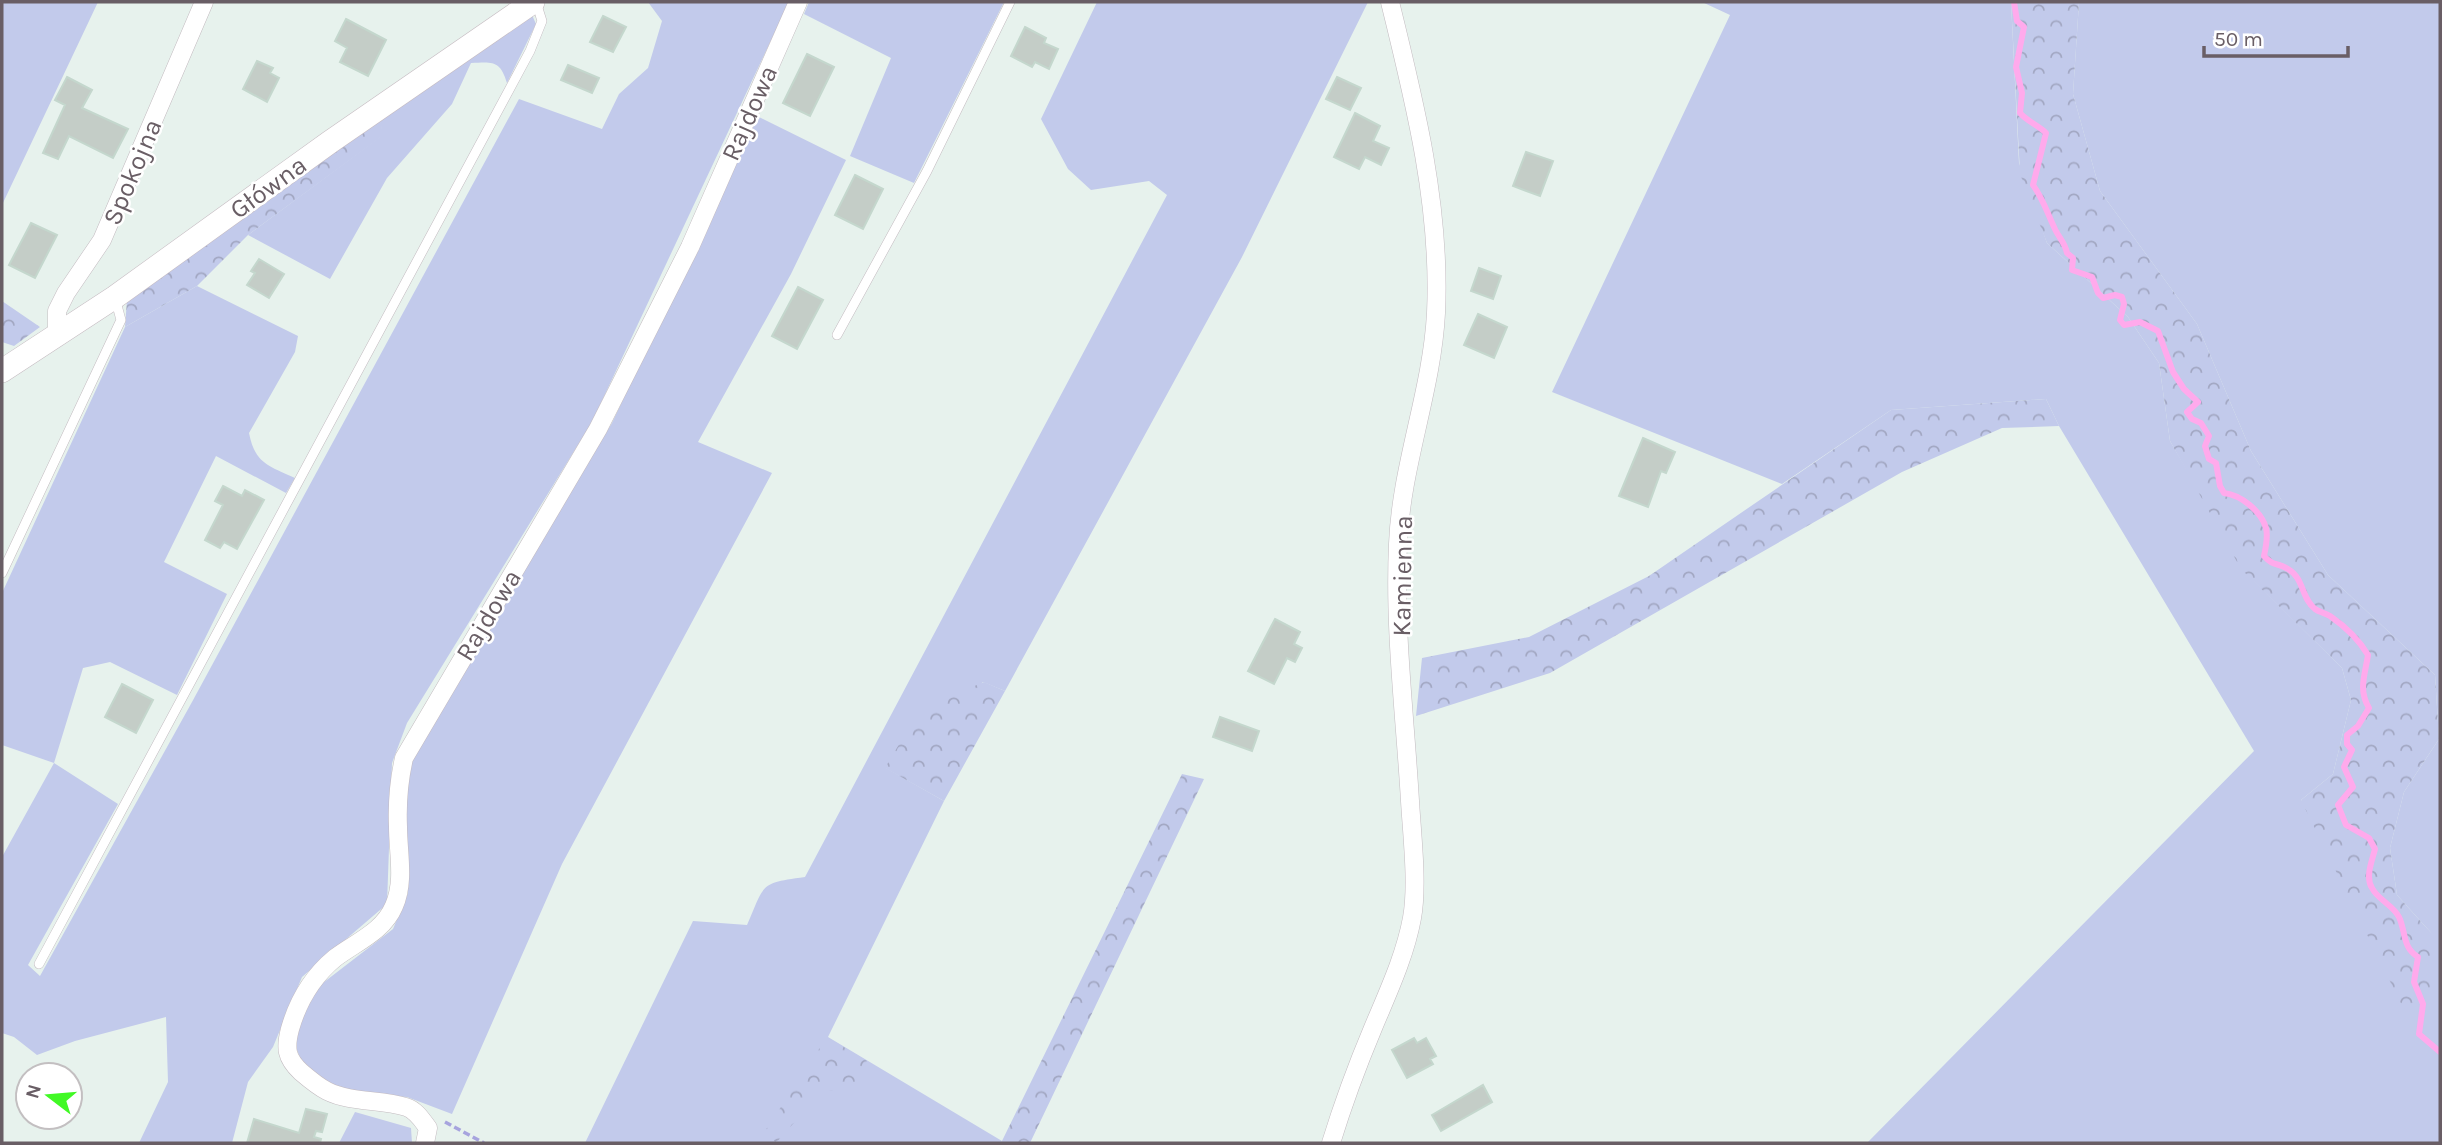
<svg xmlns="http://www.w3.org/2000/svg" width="2442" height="1145" font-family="Karla,sans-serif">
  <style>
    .green { fill: #c2caeb }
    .forest { fill: url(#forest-crowns) }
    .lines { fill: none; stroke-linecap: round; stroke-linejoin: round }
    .stream { stroke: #ffaaec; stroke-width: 6 }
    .building { fill: #c4cdc7; stroke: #c4d7cd; stroke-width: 2 }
    .lane-casing { stroke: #c3bbc0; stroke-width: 10 }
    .street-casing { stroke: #c3bbc0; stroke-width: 19 }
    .secondary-casing { stroke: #c6bcc2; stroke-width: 24 }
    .path { stroke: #a7a4de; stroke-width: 3.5; stroke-dasharray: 7 3.5; stroke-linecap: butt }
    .lane { stroke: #fff; stroke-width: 9 }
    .street { stroke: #fff; stroke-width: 18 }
    .secondary { stroke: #fff; stroke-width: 23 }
    .labels { text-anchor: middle; stroke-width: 5; stroke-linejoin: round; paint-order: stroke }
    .street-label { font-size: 26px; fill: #695e65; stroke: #fff }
  </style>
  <defs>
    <pattern id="forest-crowns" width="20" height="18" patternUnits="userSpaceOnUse" patternTransform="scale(1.75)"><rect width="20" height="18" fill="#c2caeb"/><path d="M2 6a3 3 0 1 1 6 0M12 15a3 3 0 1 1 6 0" fill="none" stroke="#a2a7c2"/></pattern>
  </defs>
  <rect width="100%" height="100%" fill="#e7f2ed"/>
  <!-- green -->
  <path class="green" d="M2,2H98L2,205Z
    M648,2H789L592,422L407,723L392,763L387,904L302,977L273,1047L248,1082L232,1143H139L168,1082L166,1017L75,1041L37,1055L14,1037L2,1033V857L54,763L2,745V593L125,327L197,286L298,336L295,352L249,433C255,464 269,466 295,478L286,493L216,456L164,562L227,594L177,695L110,662L83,668L54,763L118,804L28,965L40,976L192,702L519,99L602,129L619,94L648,68L662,21Z
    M809,2H1004L914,183L850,156L891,58L804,14Z
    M1097,2H1368L1242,257L1005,691L983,682L886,768L944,801L828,1037L1002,1141L1001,1143H585L693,921L747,925C765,884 759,883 805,877L1167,195L1149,181L1091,190L1068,169L1041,119Z
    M1702,2H2011L2019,163L2047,243L2128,317L2159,363L2170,441L2248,575L2342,668L2351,700L2333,774L2301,800L2433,935L2397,895L2390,848L2404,792L2439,739L2435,675L2328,575L2251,451L2197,324L2100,191L2073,94L2079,2H2440V1143H1867L2254,751L2059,426L2046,399L1891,410L1782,484L1552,392L1730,15Z
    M532,15L536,24L507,83C500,60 493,62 471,63L452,104L387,178L330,279L248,235L380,137L383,114Z
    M757,116L846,160L791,274L698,442L772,473L562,864L452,1114L407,1097L360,1094L330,1085L305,1070L297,1050V1032L309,1002L319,986L393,929L408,893L406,812L410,764L424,732L612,423Z
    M355,1112L411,1128L412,1143H339Z"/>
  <!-- forest -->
  <path class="forest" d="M2011,2H2079L2073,94L2100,191L2197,324L2251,451L2328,575L2435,675L2439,739L2404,792L2390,848L2397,895L2433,935L2437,956L2427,1010L2407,1016L2301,800L2333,774L2351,700L2342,668L2241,569L2170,441L2159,363L2128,317L2047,243L2020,174Z
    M383,114L381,137L248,235L197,286L125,327L127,300Z
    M2,301L40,327L14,346L2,342Z
    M2046,399L2059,426L2002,428L1902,472L1550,673L1416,716L1422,658L1529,637L1649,576L1891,410Z
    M984,682L1005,691L944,801L885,768L920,709Z
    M1182,774L1204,779L1030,1143H1001Z
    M827,1037L867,1061L854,1090L822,1091L776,1143L765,1131Z"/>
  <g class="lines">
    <!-- stream -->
    <path class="stream" d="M2014,2L2017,21L2024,27L2016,67L2022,93L2020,113C2028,122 2038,125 2046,133L2033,185C2043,199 2047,212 2054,227C2058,237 2065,242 2067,253L2073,258L2072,270L2092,277L2098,293L2103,298L2115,295L2122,297L2124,304L2120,320L2124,325L2140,322L2158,331L2173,372L2184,389L2198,402L2187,412L2192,419L2201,423L2209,436L2205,446L2209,459L2216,463L2220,486L2224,493C2241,495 2261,511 2266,528C2268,536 2266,547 2264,556C2274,567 2277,562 2288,569C2304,578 2301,598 2315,609C2319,612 2325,613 2330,616C2346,627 2358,638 2368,655C2365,675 2358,690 2369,708L2358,726L2347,735V744L2352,750L2344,767L2353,787L2338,805L2346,825L2369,838L2375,849C2372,861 2365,877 2372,888C2378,900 2393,905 2399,917C2406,932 2402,947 2418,957L2414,982L2423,1004L2419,1034L2440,1052"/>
  </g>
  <!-- building -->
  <path class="building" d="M603,16L626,27L613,52L590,42Z
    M346,19L386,40L368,76L340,62L347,48L335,41Z
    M1025,27L1046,38L1044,43L1058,49L1049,69L1035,62L1032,67L1011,56Z
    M807,54L834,67L810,116L783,103Z
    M257,61L273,68L270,73L279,78L267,102L243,89Z
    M568,65L599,78L592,93L561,80Z
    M67,77L92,90L82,108L128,129L113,158L69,136L58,159L43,153L65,105L55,100Z
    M1337,77L1361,88L1350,110L1326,99Z
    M1355,113L1380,126L1373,141L1389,148L1381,165L1365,157L1359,169L1334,157Z
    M1526,152L1553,161L1540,196L1513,186Z
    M855,175L883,189L863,229L835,215Z
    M31,223L57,235L35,278L9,265Z
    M259,259L284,274L269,298L247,285L255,273L251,271Z
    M1479,268L1501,276L1493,299L1471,291Z
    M798,287L823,300L797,349L772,336Z
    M1478,314L1507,327L1494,358L1464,345Z
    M1643,438L1675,452L1666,473L1661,471L1648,507L1619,496Z
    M223,486L242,496L245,490L264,500L237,549L224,542L220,548L205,540L223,505L215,501Z
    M1275,619L1300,632L1294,644L1302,648L1295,662L1287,658L1274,684L1248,671Z
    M122,684L153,700L136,733L105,717Z
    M1220,717L1259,731L1252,751L1213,737Z
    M1414,1038L1417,1043L1426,1038L1436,1056L1430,1059L1433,1064L1407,1078L1392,1050Z
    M1483,1085L1492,1102L1441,1131L1432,1115Z
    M306,1109L327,1114L322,1132L316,1131L314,1137L321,1139L320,1143H247L254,1119L299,1133Z"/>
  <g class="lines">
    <defs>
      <path id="lane" d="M837,335L927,171L1010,2
        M2,573L121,320L115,298
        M39,964L530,51L542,21L536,2"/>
      <path id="street" d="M57,337V311L66,293L102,240L204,2
        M425,1143L428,1128C422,1120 416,1110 406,1107C380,1099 351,1103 327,1091C319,1087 308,1078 301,1072C286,1058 285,1048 290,1029C298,1001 312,977 335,958C356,942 383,932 394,906C405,881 398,853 398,827C397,804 399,780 404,758L598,429L690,247L798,2
        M1331,1143C1343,1104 1357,1066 1373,1028C1388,992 1405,956 1412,918C1418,885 1412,835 1410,801C1405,716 1394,629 1398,544C1401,466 1432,391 1436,313C1441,208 1415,103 1390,2"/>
      <path id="secondary" d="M2,371L115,297L330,142L533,2"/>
    </defs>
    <!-- lane casing -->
    <use href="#lane" class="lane-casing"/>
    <!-- street casing -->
    <use href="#street" class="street-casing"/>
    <!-- secondary casing -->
    <use href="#secondary" class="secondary-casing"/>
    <!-- path -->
    <path class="path" d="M445,1122L484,1143"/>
    <!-- lane -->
    <use href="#lane" class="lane"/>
    <!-- street -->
    <use href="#street" class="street"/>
    <!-- secondary -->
    <use href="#secondary" class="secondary"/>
  </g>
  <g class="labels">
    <!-- street labels -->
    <g class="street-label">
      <text transform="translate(749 113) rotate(-66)" y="9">Rajdowa</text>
      <text transform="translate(132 172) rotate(-67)" y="9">Spokojna</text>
      <text transform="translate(268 187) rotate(-36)" y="9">Główna</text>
      <text transform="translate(1402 576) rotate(-89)" y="9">Kamienna</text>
      <text transform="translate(488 615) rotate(-59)" y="9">Rajdowa</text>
    </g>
  </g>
  <!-- border -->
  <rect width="2442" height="1145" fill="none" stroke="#695e65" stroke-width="7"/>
  <!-- north arrow -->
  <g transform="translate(49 1096) rotate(286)"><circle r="33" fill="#ffffff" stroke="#c3bfc1" stroke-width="2"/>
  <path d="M0-5L12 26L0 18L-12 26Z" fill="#41f925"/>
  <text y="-10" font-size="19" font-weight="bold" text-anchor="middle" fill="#695e65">N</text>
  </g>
  <!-- scale -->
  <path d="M2204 46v10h144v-10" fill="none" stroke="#695e65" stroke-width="3.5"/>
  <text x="2214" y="46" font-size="21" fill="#695e65" stroke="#ffffff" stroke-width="5" paint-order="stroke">50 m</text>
</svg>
